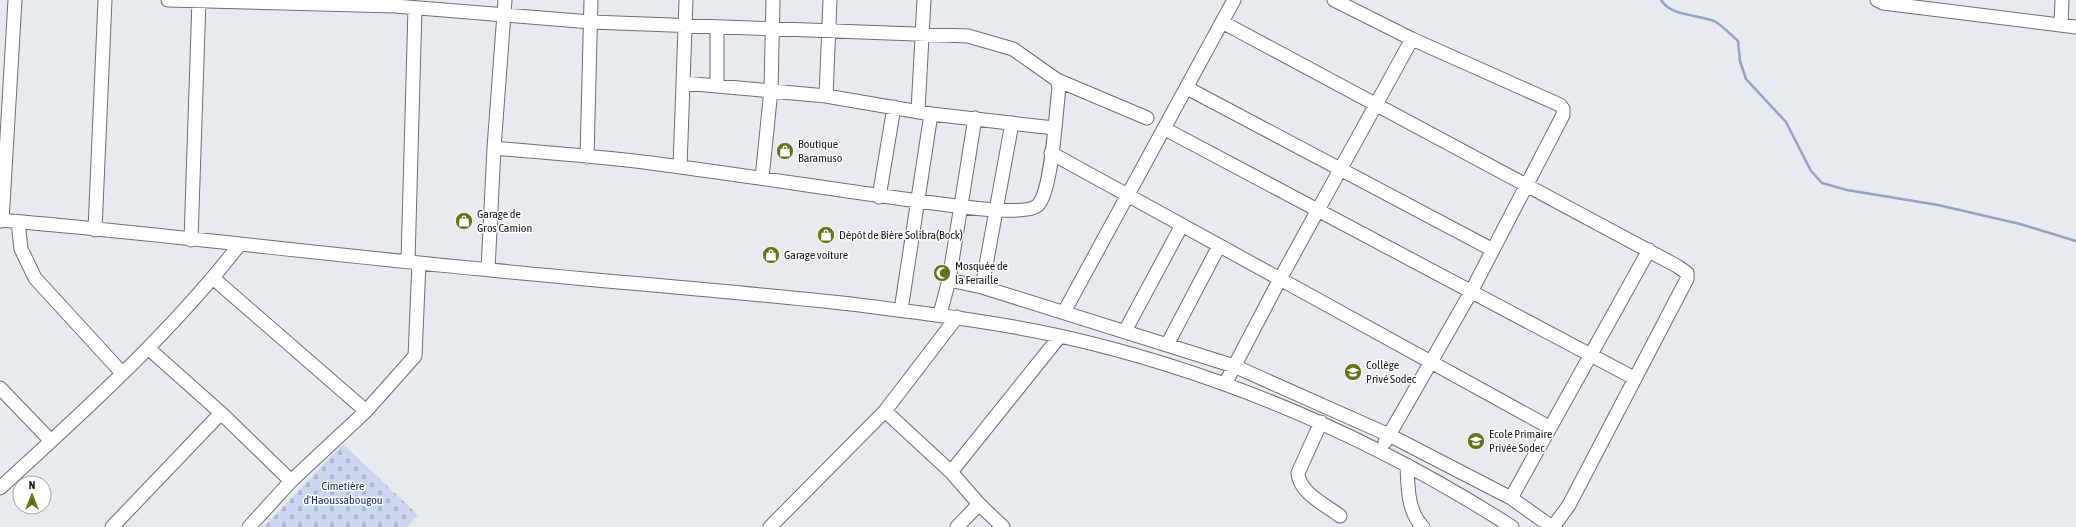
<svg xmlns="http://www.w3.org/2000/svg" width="2076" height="527" font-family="'Asap Condensed',sans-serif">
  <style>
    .cemetery { fill: url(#cemetery-stones) }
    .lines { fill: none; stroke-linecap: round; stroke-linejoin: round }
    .stream { stroke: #94a4c7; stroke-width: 2.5 }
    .minor-casing { stroke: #6d6f74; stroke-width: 15 }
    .minor { stroke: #fff; stroke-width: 13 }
    .labels { text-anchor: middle; stroke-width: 3; stroke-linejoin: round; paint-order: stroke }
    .poi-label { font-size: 12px; fill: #1a1b1d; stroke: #fff; text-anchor: start }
    .park-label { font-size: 12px; fill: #233563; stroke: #fff }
  </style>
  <defs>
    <pattern id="cemetery-stones" width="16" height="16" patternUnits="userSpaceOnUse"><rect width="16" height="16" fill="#cbd7f1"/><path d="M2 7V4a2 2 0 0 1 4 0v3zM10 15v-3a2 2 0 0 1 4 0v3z" fill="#aeb8ce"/></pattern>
  </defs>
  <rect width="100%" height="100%" fill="#e7eaef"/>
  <!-- cemetery -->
  <path class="cemetery" d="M343,444L418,515L407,527H264Z"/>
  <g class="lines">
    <!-- stream -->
    <path class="stream" d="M1661,0C1672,17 1697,14 1714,21C1722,25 1731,35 1738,41L1740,61L1746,79L1786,122L1811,171L1822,183L1847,190L1938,205L2020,224L2076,241"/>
    <defs>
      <path id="minor" d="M168,0L395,6L591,22L968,36L1013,49L1057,80L1147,118
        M1334,0L1412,39L1560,105L1563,109V115L1471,292L1385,442
        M1877,0L1883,3L2076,27
        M1222,22L1677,266L1687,273V279L1569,505L1553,527
        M2061,25L2062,0
        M684,83L826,96L931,114L1054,128
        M717,85V27
        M1187,88L1493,250
        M826,96L830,0
        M918,111L924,0
        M1165,129L1634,378
        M494,148C546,153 599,156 651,163C751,176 849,192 948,205C965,207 1027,216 1038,205C1052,191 1056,111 1059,87L1057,80
        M1051,153L1549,427
        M587,157L591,0
        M680,167L686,0
        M762,178L771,90L773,0
        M879,197L894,107
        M0,220C164,234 328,255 491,270C611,282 731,291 851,304C921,313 991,321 1060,336C1221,372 1373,438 1512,527
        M2,221L15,0
        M18,222L21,249L35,278L122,373
        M95,230L105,0
        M191,240L199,0
        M408,261L415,8
        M488,270L494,148L505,0
        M213,278L366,411
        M949,280L982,287L1234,366L1389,435L1511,498L1552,527
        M982,287L1012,123
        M901,310L931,114
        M1064,312L1234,0
        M940,314L949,280L975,118
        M1125,331L1182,225
        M1167,345L1219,246
        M148,348L221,413L291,481
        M1225,384L1280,279L1412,39
        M0,388L51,441
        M885,411L951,472L979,504L1003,527
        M1321,422L1298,473C1299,493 1326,505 1340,516
        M1407,465C1408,486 1407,511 1423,527
        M951,472L1060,336
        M0,488C84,411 170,334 240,244
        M1511,498L1649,250
        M112,527L221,413
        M249,527L291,481L366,411L415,356L419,263
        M770,527L885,411L957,317
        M957,527L979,504"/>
    </defs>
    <!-- minor casing -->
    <use href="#minor" class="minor-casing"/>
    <!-- minor -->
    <use href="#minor" class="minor"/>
  </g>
  <!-- icons -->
  <defs>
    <symbol id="shop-disc" viewBox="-11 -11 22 22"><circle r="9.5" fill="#68721b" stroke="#fff"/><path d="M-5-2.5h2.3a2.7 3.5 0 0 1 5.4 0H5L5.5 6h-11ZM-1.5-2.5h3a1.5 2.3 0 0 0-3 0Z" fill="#fff"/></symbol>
    <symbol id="mosque-disc" viewBox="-11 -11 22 22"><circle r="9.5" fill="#68721b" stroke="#fff"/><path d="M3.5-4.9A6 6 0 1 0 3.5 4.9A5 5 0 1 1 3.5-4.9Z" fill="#fff"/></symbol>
    <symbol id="school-disc" viewBox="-11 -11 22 22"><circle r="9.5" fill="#68721b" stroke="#fff"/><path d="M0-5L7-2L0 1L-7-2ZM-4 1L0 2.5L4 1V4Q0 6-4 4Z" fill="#fff"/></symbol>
  </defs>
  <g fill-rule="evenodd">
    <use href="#shop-disc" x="775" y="141" width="20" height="20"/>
    <use href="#shop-disc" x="454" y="211" width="20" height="20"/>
    <use href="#shop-disc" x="816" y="225" width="20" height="20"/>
    <use href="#shop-disc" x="761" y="245" width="20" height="20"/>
    <use href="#mosque-disc" x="932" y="263" width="20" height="20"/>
    <use href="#school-disc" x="1343" y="362" width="20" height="20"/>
    <use href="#school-disc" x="1466" y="431" width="20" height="20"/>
  </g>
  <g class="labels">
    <!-- poi labels -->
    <g class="poi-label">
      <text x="798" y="148">Boutique<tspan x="798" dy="14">Baramuso</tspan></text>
      <text x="477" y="218">Garage de<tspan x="477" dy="14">Gros Camion</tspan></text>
      <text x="839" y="239">Dépôt de Bière Solibra(Bock)</text>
      <text x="784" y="259">Garage voiture</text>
      <text x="955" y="270">Mosquée de<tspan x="955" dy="14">la Feraille</tspan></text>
      <text x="1366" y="369">Collège<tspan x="1366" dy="14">Privé Sodec</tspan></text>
      <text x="1489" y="438">Ecole Primaire<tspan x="1489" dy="14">Privée Sodec</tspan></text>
    </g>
    <!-- park labels -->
    <g class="park-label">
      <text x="343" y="490">Cimetière<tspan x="343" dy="14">d'Haoussabougou</tspan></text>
    </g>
  </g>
  <!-- north arrow -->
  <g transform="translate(32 495)"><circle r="19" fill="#ffffff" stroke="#a3a4a5"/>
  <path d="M0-3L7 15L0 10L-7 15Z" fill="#68721b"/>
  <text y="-6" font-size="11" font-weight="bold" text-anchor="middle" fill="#1a1b1d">N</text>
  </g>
</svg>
